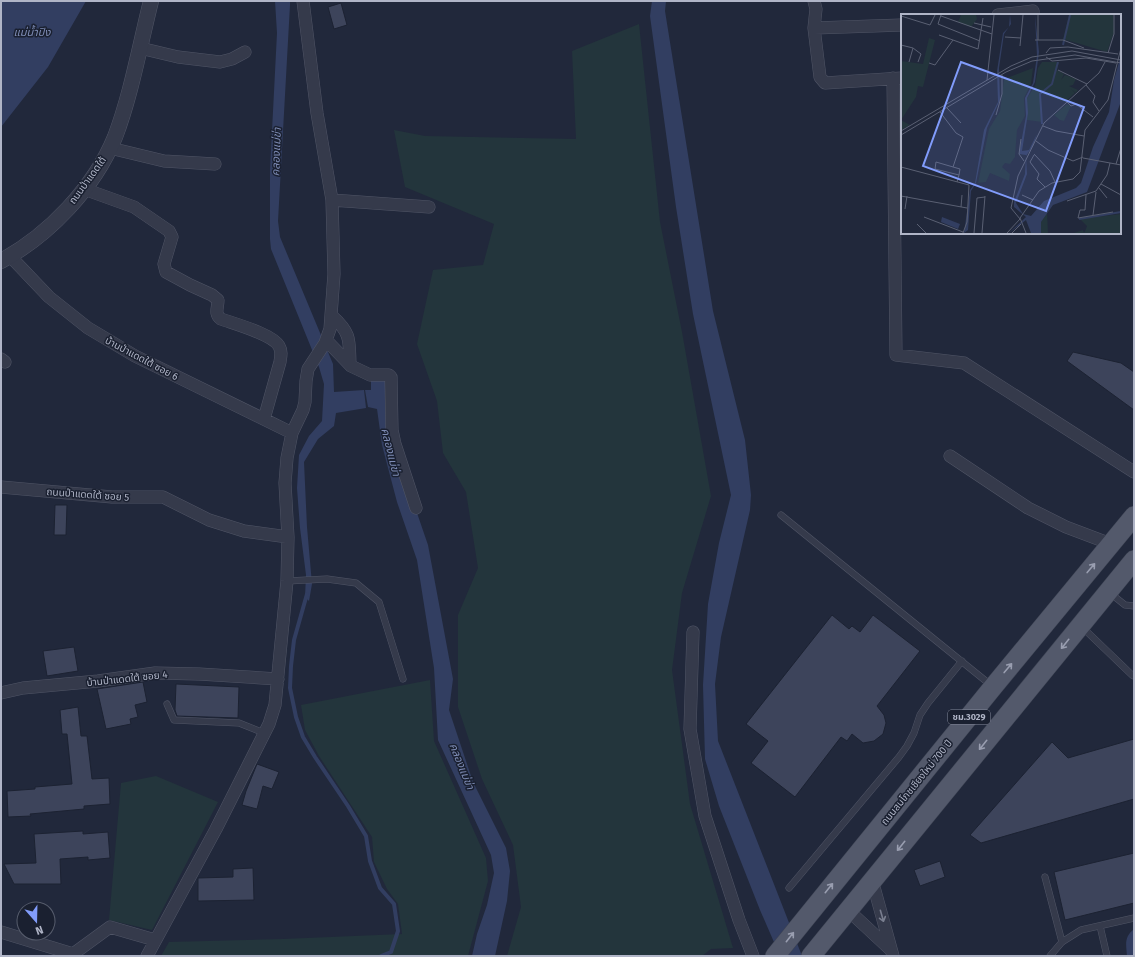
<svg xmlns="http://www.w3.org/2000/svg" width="1135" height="957" font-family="'Fira Sans','Noto Sans Thai',sans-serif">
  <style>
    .green { fill: #23353c }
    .water { fill: #323e61 }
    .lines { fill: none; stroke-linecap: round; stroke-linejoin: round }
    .stream { stroke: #323e61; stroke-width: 4 }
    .building { fill: #3d445b; stroke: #1c2232 }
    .service-casing { stroke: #505566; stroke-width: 7 }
    .minor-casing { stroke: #505566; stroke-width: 13 }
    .tertiary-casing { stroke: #505566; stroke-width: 16 }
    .primary-casing { stroke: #3e4454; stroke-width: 20 }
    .service { stroke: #353a4b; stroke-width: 6 }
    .minor { stroke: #353a4b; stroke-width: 12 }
    .tertiary { stroke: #353a4b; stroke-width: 15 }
    .primary { stroke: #53596b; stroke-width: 19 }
    .oneway { stroke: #999eb0 }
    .oneway2 { stroke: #797e8f }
    .labels { text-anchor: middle; stroke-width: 3; stroke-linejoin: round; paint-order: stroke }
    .shield { fill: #1a2030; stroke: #83889a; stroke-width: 1 }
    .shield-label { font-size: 9px; font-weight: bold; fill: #b0b5c7 }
    .street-label { font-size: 10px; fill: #b0b5c7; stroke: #1a2030 }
    .water-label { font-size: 11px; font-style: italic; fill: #7e8cb5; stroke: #1a2030 }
    .inset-river { fill: none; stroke: #323e61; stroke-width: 2 }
    .inset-road { fill: none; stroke: #5a6073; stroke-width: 1 }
    .view { fill: #819cfb; fill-opacity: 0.15; stroke: #819cfb; stroke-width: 2 }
    .inset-edge { fill: none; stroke: #b0b5c7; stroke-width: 2 }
  </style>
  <rect width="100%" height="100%" fill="#21283b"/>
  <!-- green -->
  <path class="green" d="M639,24L660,222L682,332L711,496L682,593L672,670L690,804L733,948L711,949L702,956H507L521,907L513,845L482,779L458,707V615L478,568L466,492L443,453L437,401L417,344L433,270L483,265L494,224L405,187L394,130L425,136L576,139L572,51Z
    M430,680L434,741L486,858L488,881L468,956H161L169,942L283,939L402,934L398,904L387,889L374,862L372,837L319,756L305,730L301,705Z
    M156,776L218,802L152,930L109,920L121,783Z"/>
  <!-- water -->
  <path class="water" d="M1,1H86L48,67L1,127Z
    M275,1H290V5L278,221L280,237L333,364L334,392L364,390L366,408L336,413L334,426L318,439L304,462L307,527L312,584L309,601L305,597L306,575L300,528L297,488L299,455L309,436L322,421L324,384L319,367L271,249L270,239V170L277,33Z
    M652,1H666L665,11L713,311L745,440L751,495L750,510L721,637L715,684L718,741L802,956H780L760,910L719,806L705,759L703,685L708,604L719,543L731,495L693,314L676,207L650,16Z
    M371,380L391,381L405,478L428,545L453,679L449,710L473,782L506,848L510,871L507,901L495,956H472L477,934L487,905L494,873L491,855L438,740L434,668L417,560L397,502L382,445L377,409L368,407L365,390H371Z
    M1134,929V956H1127C1126,944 1124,937 1134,929Z"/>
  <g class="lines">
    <!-- stream -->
    <path class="stream" d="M307,594L294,640L291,666L290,688L296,717L303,737L315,757L348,806L366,836L370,861L380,888L394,904L398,931L391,952L381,956"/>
  </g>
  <!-- building -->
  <path class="building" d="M341,3L347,25L334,29L328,7Z
    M1073,352L1121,363L1134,372V410L1067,361Z
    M55,505H67L66,535H54Z
    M832,615L849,629L852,626L860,632L873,615L920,651L877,706L884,715L886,723L883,734L874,741L863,743L852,734L847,741L841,737L795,797L751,763L768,741L746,724Z
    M74,647L78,671L47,676L43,651Z
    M143,682L147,702L135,705L138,717L130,719L131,724L106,729L97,689Z
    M176,684L239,687L238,718L177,716L175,710Z
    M78,707L81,736H87L92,779L109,778L110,804L84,806V809L30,814L31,816L8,817L7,791L35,789V787L72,784L67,734H62L60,710Z
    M1134,739V799L981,843L970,835L1052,742L1068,758Z
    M257,764L279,772L272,789L263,786L257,809L242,805L246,791Z
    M83,831V834L108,832L110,858L88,860V857L60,859L61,884H14L4,864L36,863L34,834Z
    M1134,853V903L1065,920L1054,872Z
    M940,861L945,877L920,886L914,870Z
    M253,868L254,900L198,901V878L233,877V869Z"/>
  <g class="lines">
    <defs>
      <path id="service" d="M781,515L992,686
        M287,581L327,579L356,583L379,602L403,679
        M1110,593L1125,605L1134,606
        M1082,627L1132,675L1134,676
        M167,704L174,720L239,723L264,733
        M1045,877L1062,942
        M789,888L899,757L907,746L914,733L920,715L928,703L962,661
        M1100,926L1107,956
        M1050,956L1062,942L1081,930L1134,918"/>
      <path id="minor" d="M814,1L816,9L814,28L820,77L825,83L902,78
        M998,15L1033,11V15
        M814,28L902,25
        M140,48L178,57L220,62L232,59L245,52
        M893,78L896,355L964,363L1134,472
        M110,148L164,161L215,164
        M84,189L134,207L169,231L172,237L164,264L166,272L190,285L212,295L218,300C218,308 214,314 221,319C235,324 272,334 279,346C282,351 281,356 280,362L264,419
        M332,200L429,207
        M10,256L49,297L88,328L135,356L292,433
        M332,316C352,334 349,341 350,365
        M326,340L351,366L370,375H389L391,377L392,430L395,444L416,508
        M1,359L5,362
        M950,456L1028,508L1066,527L1111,544
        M1,487L112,497H163L209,520L244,531L288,537
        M693,632L690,729L705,816L739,920L753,956
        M1,693L23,688L98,681L155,673L199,674L278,679
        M872,880L893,956
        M848,910L891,950
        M1,932L73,954L110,927L155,940
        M147,956L216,829L269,724L275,705L287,581L288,537L285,483L287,458L292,433L303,410L305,402L306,381L308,369L325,343L330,329L334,274L332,200L317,113L303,1"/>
      <path id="tertiary" d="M1,261C49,235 94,188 115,137C131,95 140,45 151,1"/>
      <path id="primary" d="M775,956L993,687L1134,516
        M811,956L1134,560"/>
    </defs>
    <!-- service casing -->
    <use href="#service" class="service-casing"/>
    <!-- minor casing -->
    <use href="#minor" class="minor-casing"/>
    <!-- tertiary casing -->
    <use href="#tertiary" class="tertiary-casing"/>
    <!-- primary casing -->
    <use href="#primary" class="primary-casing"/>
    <!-- service -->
    <use href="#service" class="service"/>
    <!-- minor -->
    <use href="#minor" class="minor"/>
    <!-- tertiary -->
    <use href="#tertiary" class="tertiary"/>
    <!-- primary -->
    <use href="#primary" class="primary"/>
  </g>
  <!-- one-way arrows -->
  <defs><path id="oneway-shaft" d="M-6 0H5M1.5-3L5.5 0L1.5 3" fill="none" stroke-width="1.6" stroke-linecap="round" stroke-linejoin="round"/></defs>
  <g class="oneway">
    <use href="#oneway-shaft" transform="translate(1091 568) rotate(-50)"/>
    <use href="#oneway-shaft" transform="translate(1065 644) rotate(129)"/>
    <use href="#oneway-shaft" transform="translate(1008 668) rotate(-50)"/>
    <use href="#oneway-shaft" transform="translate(983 745) rotate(129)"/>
    <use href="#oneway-shaft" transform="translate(901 846) rotate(129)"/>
    <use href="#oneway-shaft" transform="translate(829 888) rotate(-51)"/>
    <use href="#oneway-shaft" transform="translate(790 937) rotate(-52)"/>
  </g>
  <use class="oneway2" href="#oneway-shaft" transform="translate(882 916) rotate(74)"/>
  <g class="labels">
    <!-- shield labels -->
    <rect class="shield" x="948" y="710" width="42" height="14" rx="3"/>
    <g class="shield-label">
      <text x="969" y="720">ชม.3029</text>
    </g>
    <!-- street labels -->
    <g class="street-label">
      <text transform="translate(87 180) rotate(-54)" y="4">ถนนป่าแดดใต้</text>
      <text transform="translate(142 358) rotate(28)" y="4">บ้านป่าแดดใต้ ซอย 6</text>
      <text transform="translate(88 494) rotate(4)" y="4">ถนนป่าแดดใต้ ซอย 5</text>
      <text transform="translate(127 678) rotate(-6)" y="4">บ้านป่าแดดใต้ ซอย 4</text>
      <text transform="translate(916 782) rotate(-51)" y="4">ถนนสมโภชเชียงใหม่ 700 ปี</text>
    </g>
    <!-- water labels -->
    <g class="water-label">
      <text x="32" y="36">แม่น้ำปิง</text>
      <text transform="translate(276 152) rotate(-88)" y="4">คลองแม่ข่า</text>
      <text transform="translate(391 452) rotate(76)" y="4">คลองแม่ข่า</text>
      <text transform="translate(462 766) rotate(68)" y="4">คลองแม่ข่า</text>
    </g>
  </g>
  <!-- overview -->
  <g transform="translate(901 14)">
    <rect width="220" height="220" fill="#21283b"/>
    <path d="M60,1H75L76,5L70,13L57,8ZM168,1H212L213,18L206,38L162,25ZM28,24L34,26L22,73L17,72L15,83L0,106L9,111L0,116V47L22,50ZM141,48H158L156,56L163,60L160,66L164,61L175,65L172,71L168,72L177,76L175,79L170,75L174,79L164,88L139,79L141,108L126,106V84L134,72L137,54ZM132,54L130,70L123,84L124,102L116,116L114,143L109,150L104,149L101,153L109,160L108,167L89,159L85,168L77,169L88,115L99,97L103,65ZM166,90L170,92L163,107L159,106L153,101ZM146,198L147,219H140V208ZM220,200V219H173L182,216L183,219L185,215L186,212L179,205Z" fill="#23353c"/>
    <path d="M109,1L110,10L103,20L98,54L99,86L86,114L75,169L70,177L67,216L63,219L69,176L74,169L83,116L97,88L96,57L102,19L108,13ZM134,1L138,38L134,68L126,84L127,99L121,137L128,136L136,120L132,132L125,142L126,160L115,189L122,200L130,202L143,187L175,174L180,169L192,133L208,98L213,66L220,41L219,90L186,178L152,191L140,208V219H130L125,206L108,219L125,203L113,193V188L124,160L125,141L118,140L125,102L124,84L132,69L136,42ZM41,203L59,210L57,215L40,208Z" fill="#323e61"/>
    <path class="inset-river" d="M162,31L169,1M141,110L139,80L151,70L157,48M178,205L220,198"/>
    <path class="inset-road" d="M40,1L37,10L79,27M137,1V26M0,2L29,11L34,1M40,2L91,20M73,9L90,13M38,21L77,35L82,4M104,23L120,24M134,26H162L183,34M0,31L12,34L20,40L17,48M119,32L122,1M145,39L149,34L167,33L217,40M207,39L213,20V1M145,43L151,47L185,44L215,49M8,48L12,34M28,49L34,51L52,26M157,56L186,70M86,66L93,1M185,71L194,82L192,88L198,97M166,88L170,92L175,90L192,103M46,94L60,109M39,98L55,119L62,123L52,153M95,101L101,80V61M142,112L155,117L183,122M0,117L110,52L131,43L171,37L220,46M0,121L105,58L131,47L174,41L220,49M120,125L118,140L123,147M135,127L147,136L172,147L182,143M133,140L149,157L154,168M133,141L129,148L138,160L136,165L144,173M182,144L220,151M215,150L220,134M0,153L68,171L66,208L62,219M56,168L58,161L59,155L35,148L34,155L58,161M200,170L220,181M198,174L206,184M121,181L132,186M185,181L184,196H179L177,204L212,198M0,182L66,194M166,187L195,177L206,161L209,149M60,193L61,181M4,195L6,182M192,201L195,178M23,203L62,218M16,210L25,219M73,219L76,184L84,183M81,219L84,182M106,219L119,205L110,194L117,162L143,109L198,59L204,48M111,219L120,210M125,219L119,204L138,177L151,169L172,165L179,158L184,116L207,86L220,34"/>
    <path class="view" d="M60,48L183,93L145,197L22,152Z"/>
    <rect width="220" height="220" class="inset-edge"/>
  </g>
  <!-- border -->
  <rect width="1135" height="957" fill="none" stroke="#b0b5c7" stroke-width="4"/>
  <!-- north arrow -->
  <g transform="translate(36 921) rotate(160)"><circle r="19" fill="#1a2030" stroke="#565c6c"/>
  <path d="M0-3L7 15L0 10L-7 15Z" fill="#819cfb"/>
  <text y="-6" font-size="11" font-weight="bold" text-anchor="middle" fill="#b0b5c7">N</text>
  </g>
</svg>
